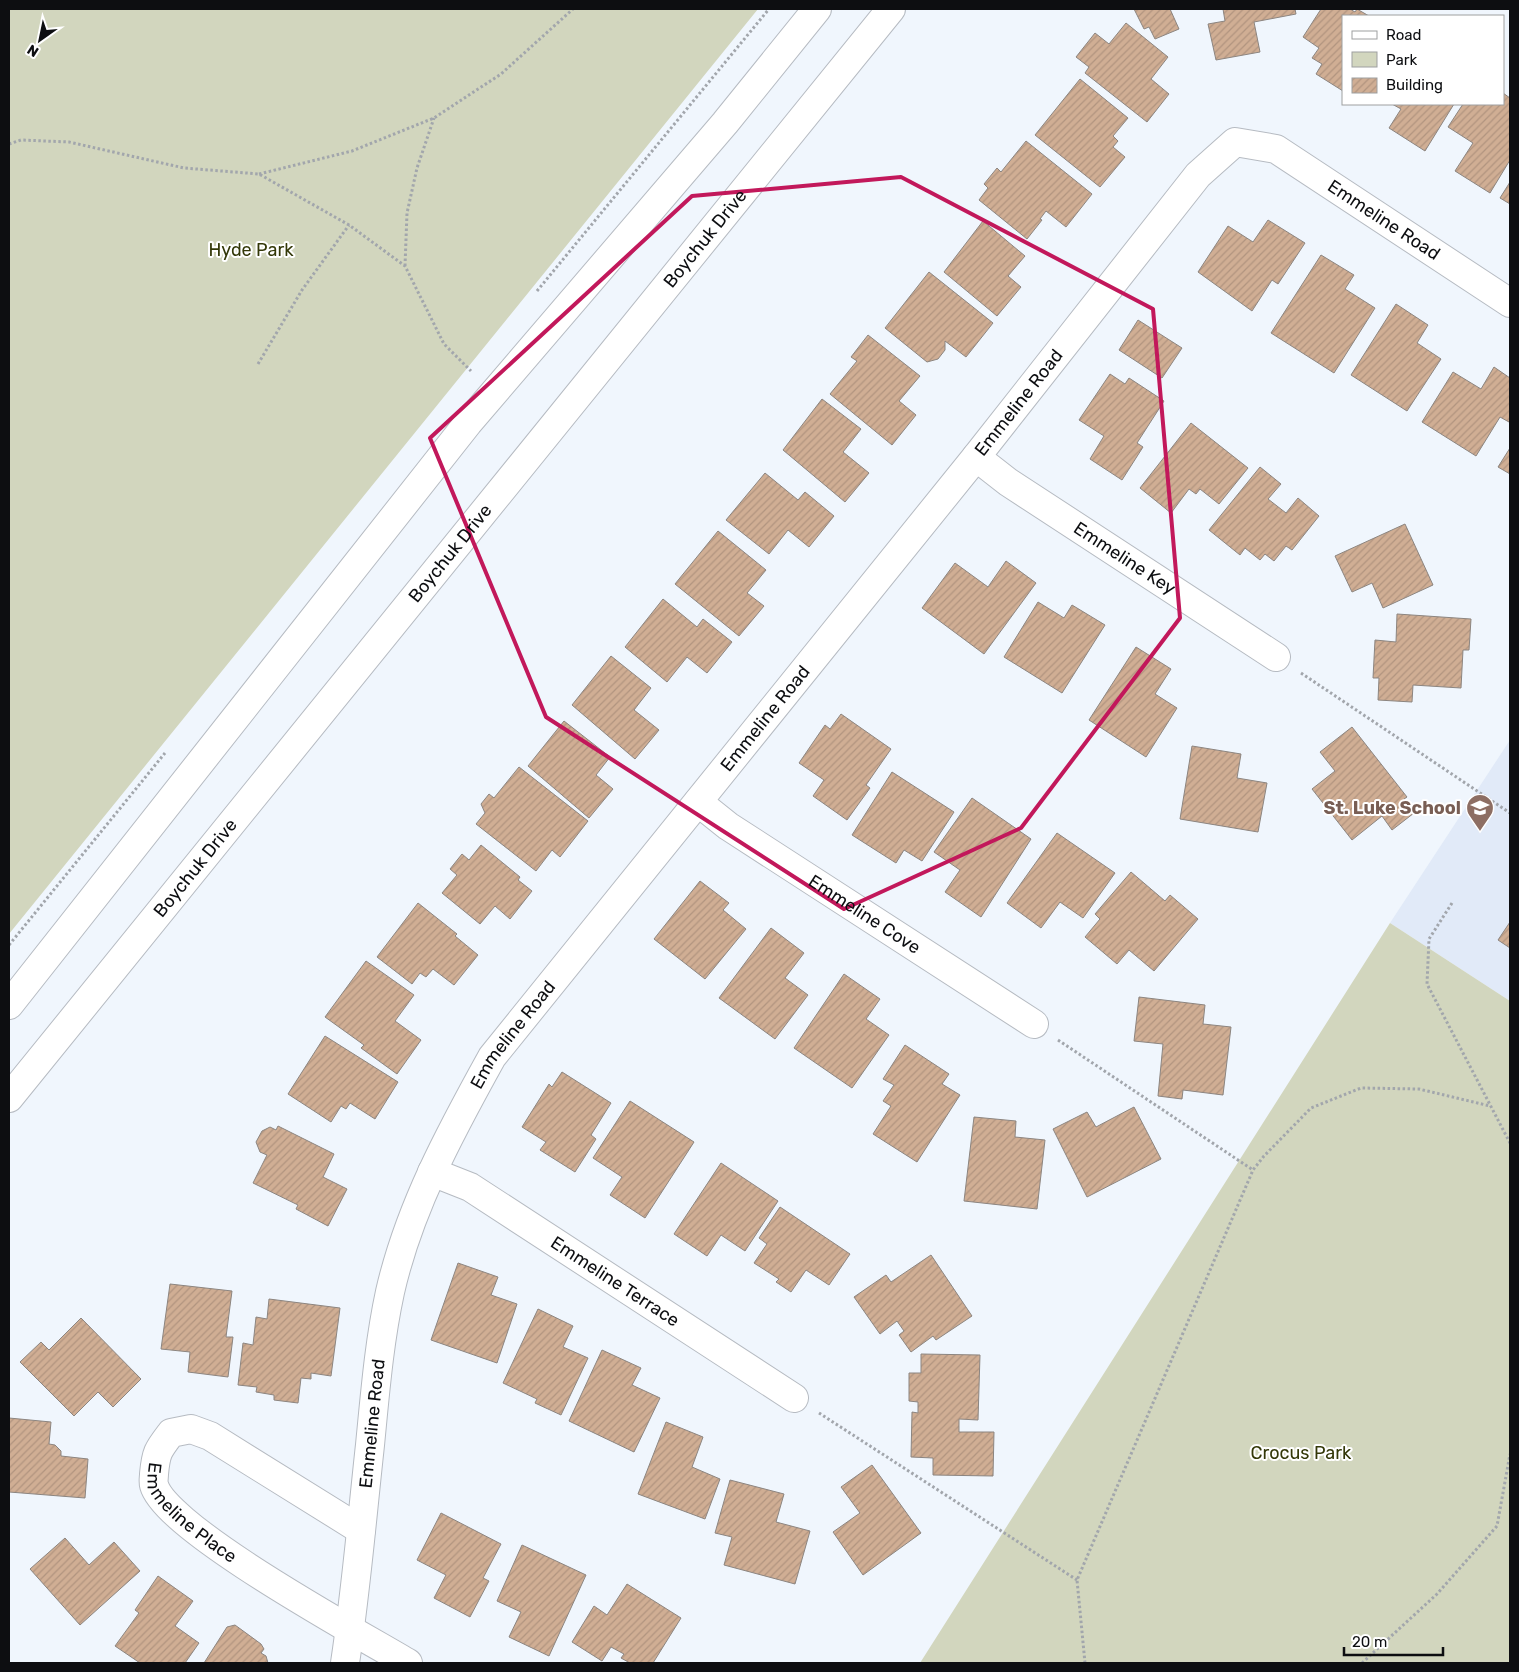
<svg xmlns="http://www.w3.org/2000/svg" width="1519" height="1672" font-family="Rubik,sans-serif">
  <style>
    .built { fill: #e1eaf8 }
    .green { fill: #d2d6be }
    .building { fill: url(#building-hatch); stroke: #8c8580 }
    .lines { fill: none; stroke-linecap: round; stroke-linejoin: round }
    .minor-casing { stroke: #b6bbc2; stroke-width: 30 }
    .secondary-casing { stroke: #b6bbc2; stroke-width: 30 }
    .path { stroke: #a2a6ac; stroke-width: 3; stroke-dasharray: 2.5 2.5; stroke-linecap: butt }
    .minor { stroke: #fff; stroke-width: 28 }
    .secondary { stroke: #fff; stroke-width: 28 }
    .marked { fill: none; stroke: #c2185b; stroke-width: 4; stroke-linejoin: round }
    .labels { text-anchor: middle; stroke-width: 4; stroke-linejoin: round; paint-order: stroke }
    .street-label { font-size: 18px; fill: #0d0e11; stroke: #fff }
    .park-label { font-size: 18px; fill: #333808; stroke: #fff }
    .education-label { font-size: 18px; font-weight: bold; fill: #785e54; stroke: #fff; text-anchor: end }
  </style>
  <defs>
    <pattern id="building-hatch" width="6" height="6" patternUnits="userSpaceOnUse" patternTransform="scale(1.25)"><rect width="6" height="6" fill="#d0ae94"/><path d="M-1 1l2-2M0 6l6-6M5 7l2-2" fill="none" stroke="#b1947f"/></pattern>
  </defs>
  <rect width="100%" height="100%" fill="#f0f6fd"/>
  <!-- built -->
  <path class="built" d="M1510,740V1001L1390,923Z"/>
  <!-- green -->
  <path class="green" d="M9,9H758L9,934Z
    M1390,923L1510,1001V1663H920Z"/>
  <!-- building -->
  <path class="building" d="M1134,9H1170L1179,29L1155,39L1149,27L1144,29Z
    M1223,9H1295L1296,14L1254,22L1260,52L1216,60L1208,24L1225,21Z
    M1321,9H1350L1355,12L1357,9L1369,16H1343V91L1316,74L1322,64L1312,58L1319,48L1303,37Z
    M1126,23L1168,57L1151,79L1169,94L1147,122L1085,73L1089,67L1076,57L1095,33L1109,44Z
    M1080,79L1128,118L1113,136L1118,141L1113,147L1125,157L1100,187L1035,135Z
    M1503,93L1510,98V160L1490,193L1455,171L1473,143L1448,127L1463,104H1503Z
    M1392,104H1454L1425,151L1389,128L1401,109Z
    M1026,141L1092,194L1066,227L1046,211L1040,219L1042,220L1027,239L979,200L988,188L984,184L997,168L1001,172Z
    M1510,182V204L1500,198Z
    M1268,220L1305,243L1278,284L1272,280L1252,311L1198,272L1228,226L1253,242Z
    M983,221L1025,256L1008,276L1021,287L997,316L944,272Z
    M1321,255L1354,275L1345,289L1375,308L1334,373L1271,333Z
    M929,272L993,323L966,357L945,341V350L938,359L927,362L885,328Z
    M1396,304L1428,325L1417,343L1441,359L1407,411L1351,375Z
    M1138,320L1182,348L1162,378L1119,350Z
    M868,335L920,376L899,401L916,415L892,445L830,394L857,361L851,357Z
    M1494,367L1510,378V419L1509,422L1500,417L1476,456L1422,422L1453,372L1481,389Z
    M1110,374L1125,384L1129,378L1164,401L1137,443L1143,447L1122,480L1090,459L1104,436L1079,420Z
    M822,399L861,429L843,452L869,473L845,502L783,450Z
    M1191,423L1248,468L1219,504L1200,489L1196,494L1189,489L1171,513L1140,488Z
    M1510,448V474L1498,467Z
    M1260,467L1281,484L1268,499L1286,513L1298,498L1319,516L1292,550L1286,546L1274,561L1265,554L1260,560L1245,548L1240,555L1209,530Z
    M765,473L798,500L805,492L834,516L809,547L788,530L769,554L726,520Z
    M1405,524L1433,585L1383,608L1372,583L1352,592L1335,556Z
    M718,531L766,570L747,593L764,606L739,636L675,584Z
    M1006,561L1036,583L984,654L922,608L955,563L988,587Z
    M663,599L697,627L703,619L732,642L707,673L687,657L667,682L625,647Z
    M1038,602L1064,618L1072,605L1105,625L1062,693L1004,657Z
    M1397,614L1471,619L1469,650H1463L1461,688L1413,685L1412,702L1378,700L1379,678H1373L1375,640L1396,642Z
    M1136,647L1171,669L1155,694L1177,708L1146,757L1089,720Z
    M611,656L651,688L634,710L659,730L635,759L572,705Z
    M841,714L891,749L866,785L870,788L847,820L813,796L824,780L799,763L825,725L830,729Z
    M564,721L610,757L596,775L613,789L589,818L528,766Z
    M1352,727L1407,797L1404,799L1414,813L1392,830L1382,816L1352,840L1312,789L1335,771L1320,752Z
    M1192,746L1241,754L1237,778L1267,783L1258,832L1180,819Z
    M519,767L588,821L560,857L552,850L536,871L476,824L485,813L481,804L489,794L494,798Z
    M892,772L954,812L922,861L904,850L896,863L852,835Z
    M972,798L1031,839L981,917L945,892L960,870L934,852Z
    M1057,833L1115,873L1083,918L1060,902L1041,928L1007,903Z
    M481,845L520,877L518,880L532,891L510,919L495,906L480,924L442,893L457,875L450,869L462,854L469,860Z
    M1131,872L1165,901L1170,895L1198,919L1154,971L1129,950L1117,964L1085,937L1100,919L1095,914Z
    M700,881L729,903L723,910L746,929L705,979L654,939Z
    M418,903L457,934L455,936L478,955L454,985L433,969L426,977L420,973L412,984L377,957Z
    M1510,922V948L1498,940Z
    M771,928L804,953L785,978L808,995L775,1039L719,998Z
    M366,961L414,995L395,1021L421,1040L397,1074L361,1048L364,1045L325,1017Z
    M844,974L880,999L866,1019L889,1035L852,1088L794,1048Z
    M1139,997L1205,1005L1203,1024L1231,1027L1223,1095L1183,1090L1182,1099L1158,1096L1163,1044L1134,1041Z
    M325,1036L398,1082L375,1119L350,1103L346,1109L341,1106L331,1122L288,1094Z
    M905,1045L949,1074L942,1084L960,1095L917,1162L873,1134L891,1106L883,1101L894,1085L883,1079Z
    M562,1072L611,1103L591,1135L596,1139L575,1172L540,1150L546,1142L522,1127L549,1084L552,1087Z
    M630,1101L694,1142L645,1218L610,1195L622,1177L593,1158Z
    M1134,1107L1161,1159L1087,1197L1053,1129L1087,1112L1096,1127Z
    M974,1117L1016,1121L1015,1137L1045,1140L1037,1209L964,1201Z
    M278,1126L334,1154L323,1177L347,1189L328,1226L296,1209L298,1205L253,1183L267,1155L260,1152L256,1142L262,1131L270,1127L276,1130Z
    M721,1163L778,1201L745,1251L721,1235L707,1256L674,1234Z
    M780,1207L850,1254L829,1285L806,1270L791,1292L776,1282L779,1279L754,1263L767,1244L759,1238Z
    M931,1255L972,1316L936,1340L933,1336L911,1352L899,1335L904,1331L897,1321L880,1334L854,1297L886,1275L891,1282Z
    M458,1263L498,1277L491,1295L517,1304L497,1363L431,1340Z
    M170,1284L232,1291L226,1337H233L228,1377L188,1372L190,1352L161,1349Z
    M269,1299L340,1308L331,1376L311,1373V1379L301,1378L298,1403L274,1400V1395L256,1392L257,1387L238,1385L243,1343L253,1345L256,1317L267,1319Z
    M538,1309L573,1326L563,1347L588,1358L561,1415L535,1403L537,1399L503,1383Z
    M81,1318L141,1379L113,1407L98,1392L74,1416L20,1362L41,1342L49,1350Z
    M602,1350L641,1368L632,1385L660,1398L634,1452L569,1421Z
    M921,1354L980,1355L978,1420L959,1419V1432H994L993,1476L933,1475V1458L911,1457L912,1412L918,1413V1402L909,1401V1373H921Z
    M9,1418L51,1422L49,1444L55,1445L61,1451V1456L88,1459L85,1498L9,1492Z
    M666,1422L703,1437L692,1467L720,1479L705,1519L638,1494Z
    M872,1465L921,1533L863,1575L833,1532L860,1513L841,1487Z
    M730,1480L784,1494L776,1522L810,1531L795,1584L724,1565L732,1537L715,1533Z
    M441,1513L501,1544L483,1578L489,1581L470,1617L434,1598L446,1575L417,1560Z
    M65,1538L89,1565L114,1542L140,1571L80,1625L30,1569Z
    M522,1545L586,1575L549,1656L509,1637L521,1612L497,1601Z
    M158,1576L193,1601L175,1626L199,1643L185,1663H140L115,1646L139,1613L135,1610Z
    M627,1584L681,1618L653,1663H630L621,1658L624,1654L611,1647L602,1661L572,1642L594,1606L607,1615Z
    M235,1625L261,1644L264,1649L261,1653L266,1656L268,1663H204L227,1627Z"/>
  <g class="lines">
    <defs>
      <g id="minor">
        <path id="s1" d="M976,457L1008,482L1276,657"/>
        <path id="s2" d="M698,802L728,826L1034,1024"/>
        <path id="s3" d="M432,1172L470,1187L794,1398"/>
        <path id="s4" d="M361,1530L210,1436L191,1429L171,1433C158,1450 156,1452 154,1474C154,1477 153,1482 154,1485C166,1529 361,1635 408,1663"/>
        <path id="s5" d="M345,1663C356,1591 362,1518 370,1445C375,1394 379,1343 390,1292C409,1208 451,1131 492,1057L976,457L1198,175L1235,142L1276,149L1510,303"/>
      </g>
      <g id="secondary">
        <path d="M9,1005L468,423L725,123L817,9"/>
        <path id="s6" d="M9,1098L891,9"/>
      </g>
    </defs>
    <!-- minor casing -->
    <use href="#minor" class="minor-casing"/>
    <!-- secondary casing -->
    <use href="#secondary" class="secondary-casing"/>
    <!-- path -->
    <path class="path" d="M9,144L21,140L69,142L184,168L259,174L349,225L405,266L444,344L471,371
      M259,174L352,151L434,118L501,74L573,9
      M405,266L407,213L417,168L434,118
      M537,291L769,9
      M258,364L302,290L349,225
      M1301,673L1510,813
      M1452,903L1429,939L1427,984L1510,1143
      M9,945L165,753
      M1058,1040L1253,1170
      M819,1413L1077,1580
      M1085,1663L1077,1580L1253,1170L1264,1156L1311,1108L1361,1088L1419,1089L1490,1106
      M1362,1663L1437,1594L1497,1526L1510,1454"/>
    <!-- minor -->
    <use href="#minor" class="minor"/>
    <!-- secondary -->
    <use href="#secondary" class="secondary"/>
  </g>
  <!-- marked area -->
  <path class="marked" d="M901,177L1153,309L1180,618L1021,828L844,909L546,717L430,438L692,196Z"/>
  <!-- icons -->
  <defs>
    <symbol id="school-pin" viewBox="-11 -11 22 30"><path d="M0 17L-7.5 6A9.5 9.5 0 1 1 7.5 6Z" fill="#8d6e63" stroke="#fff"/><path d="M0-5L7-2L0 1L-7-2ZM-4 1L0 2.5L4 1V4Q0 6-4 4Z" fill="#fff"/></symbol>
  </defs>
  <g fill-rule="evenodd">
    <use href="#school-pin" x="1464" y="792" width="32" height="43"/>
  </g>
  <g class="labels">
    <!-- street labels -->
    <g class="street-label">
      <text dy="6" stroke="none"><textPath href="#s5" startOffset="1981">Emmeline Road</textPath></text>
      <text dy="6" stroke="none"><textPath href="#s6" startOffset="1106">Boychuk Drive</textPath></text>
      <text dy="6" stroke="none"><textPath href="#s5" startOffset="1471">Emmeline Road</textPath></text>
      <text dy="6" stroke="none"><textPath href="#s6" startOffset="701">Boychuk Drive</textPath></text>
      <text dy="6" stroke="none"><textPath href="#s1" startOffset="180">Emmeline Key</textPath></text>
      <text dy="6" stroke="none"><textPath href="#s5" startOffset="1066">Emmeline Road</textPath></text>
      <text dy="6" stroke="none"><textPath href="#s6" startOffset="296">Boychuk Drive</textPath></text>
      <text dy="6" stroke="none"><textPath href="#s2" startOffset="201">Emmeline Cove</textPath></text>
      <text dy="6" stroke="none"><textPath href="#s5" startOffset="661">Emmeline Road</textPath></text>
      <text dy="6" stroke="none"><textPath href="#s3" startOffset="214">Emmeline Terrace</textPath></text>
      <text dy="6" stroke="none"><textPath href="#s5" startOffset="241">Emmeline Road</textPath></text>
      <text dy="6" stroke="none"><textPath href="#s4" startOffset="319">Emmeline Place</textPath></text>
    </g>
    <!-- park labels -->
    <g class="park-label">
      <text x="251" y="256">Hyde Park</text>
      <text x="1301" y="1459">Crocus Park</text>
    </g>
    <!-- education labels -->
    <g class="education-label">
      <text x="1461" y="814">St. Luke School</text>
    </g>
  </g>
  <!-- border -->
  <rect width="1519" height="1672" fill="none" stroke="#0d0e11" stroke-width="20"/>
  <!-- legend -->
  <rect x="1342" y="15" width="162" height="90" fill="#ffffff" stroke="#9e9fa0"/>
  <rect x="1352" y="31" width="25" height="8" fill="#ffffff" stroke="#9e9fa0"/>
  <text x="1386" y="40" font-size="15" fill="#0d0e11">Road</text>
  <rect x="1352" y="52" width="25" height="15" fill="#d2d6be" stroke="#9e9fa0"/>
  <text x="1386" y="65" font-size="15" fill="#0d0e11">Park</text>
  <rect x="1352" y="78" width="25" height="15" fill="url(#building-hatch)" stroke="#9e9fa0"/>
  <text x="1386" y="90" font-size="15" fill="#0d0e11">Building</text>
  <!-- north arrow -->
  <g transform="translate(40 40) rotate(213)" stroke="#ffffff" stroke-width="4" paint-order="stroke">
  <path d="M0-4L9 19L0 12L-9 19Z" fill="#0d0e11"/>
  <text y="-8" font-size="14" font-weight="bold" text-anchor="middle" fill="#0d0e11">N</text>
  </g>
  <!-- scale -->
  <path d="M1344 1647v8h99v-8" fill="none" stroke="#0d0e11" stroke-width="2.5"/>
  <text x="1352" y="1647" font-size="15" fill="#0d0e11" stroke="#ffffff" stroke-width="4" paint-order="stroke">20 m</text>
</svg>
